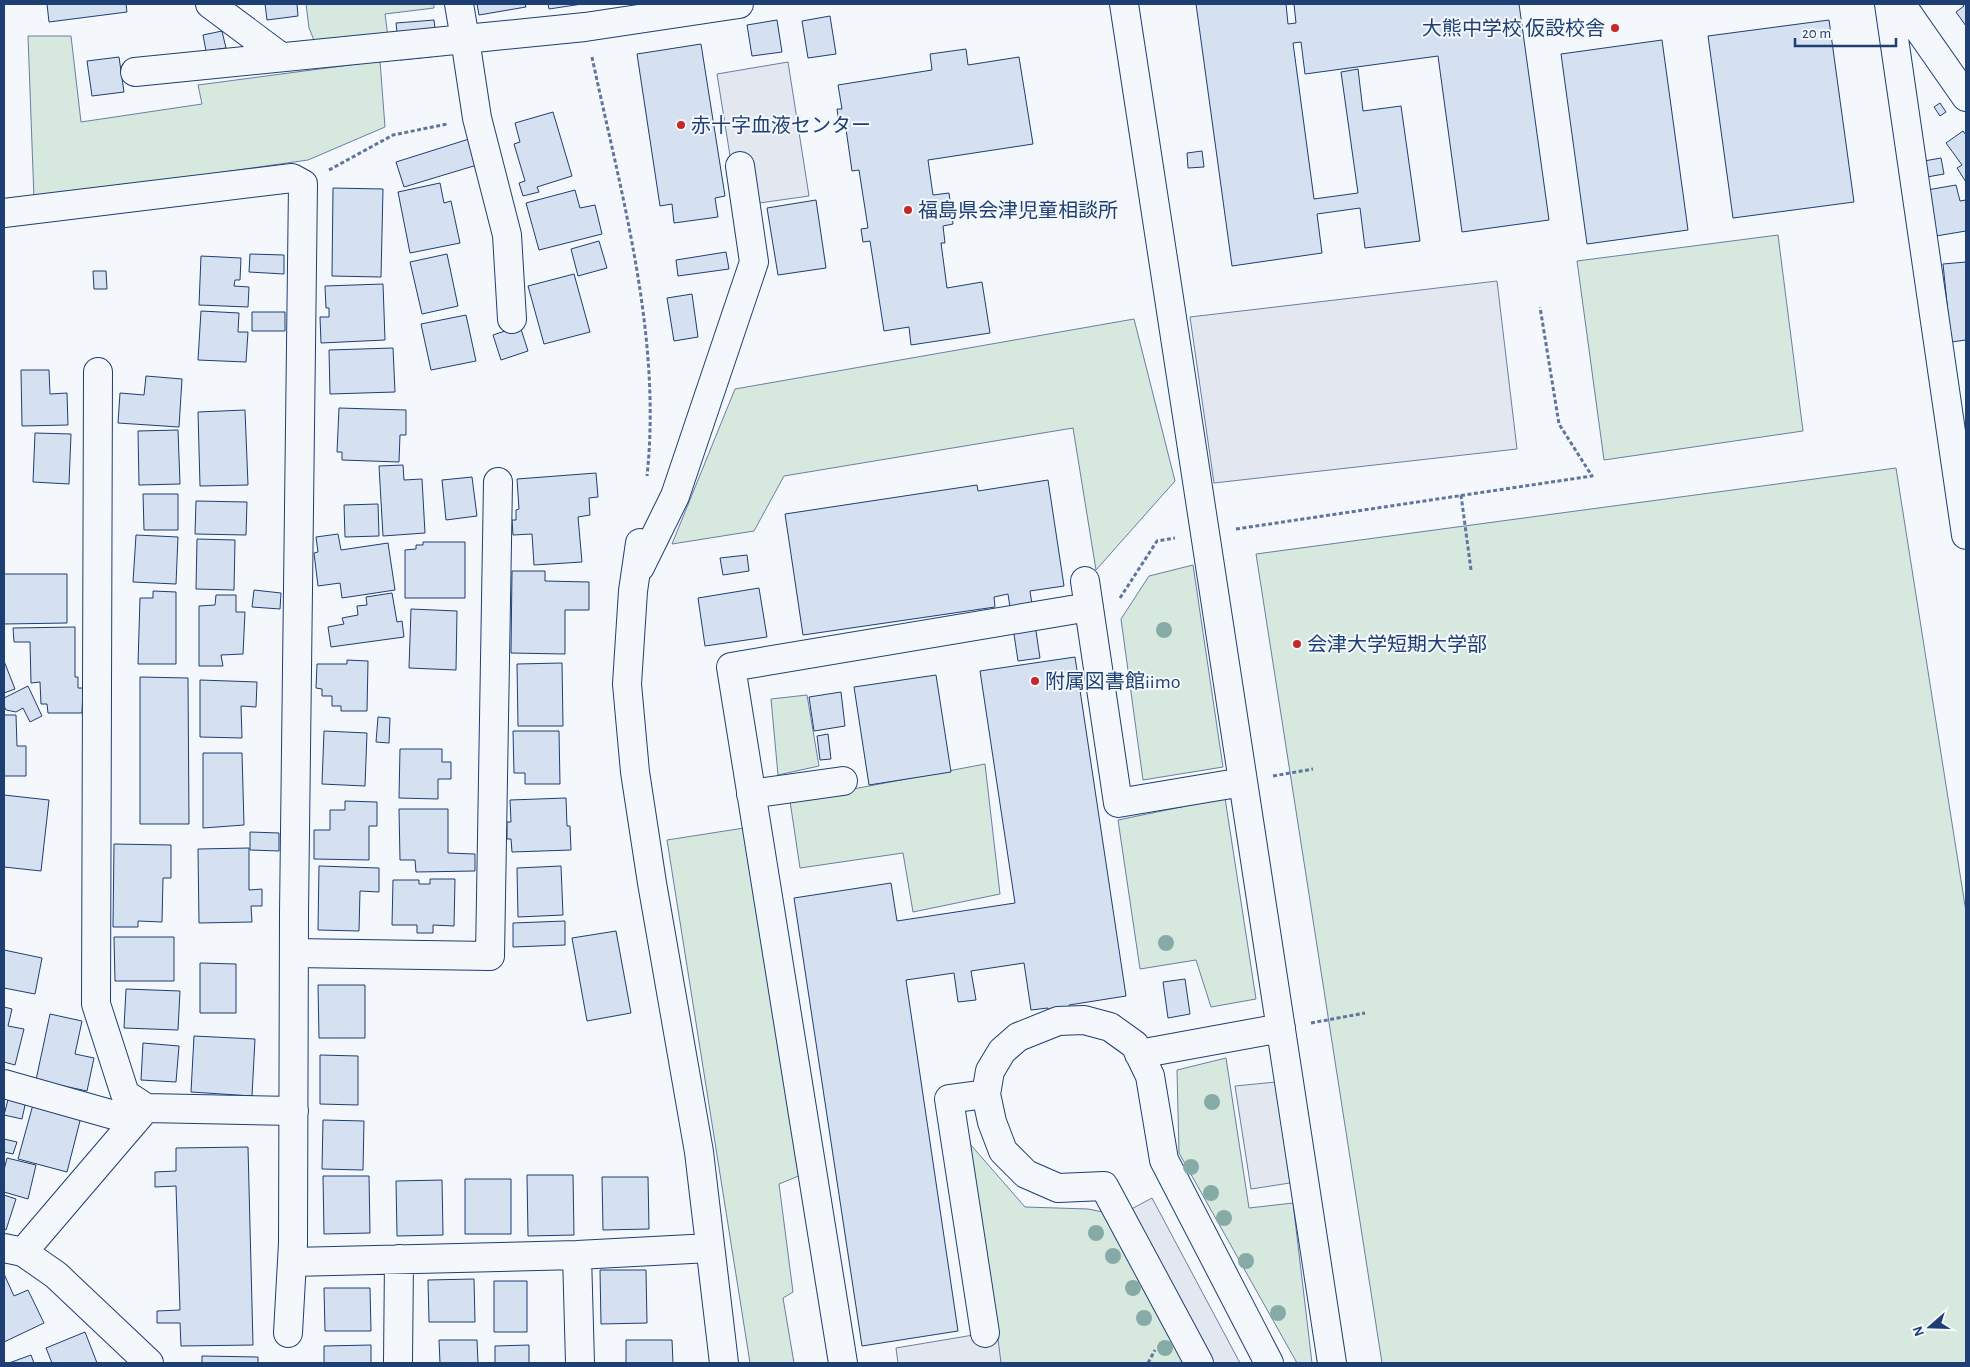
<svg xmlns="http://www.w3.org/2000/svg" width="1970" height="1367" font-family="'Alegreya Sans','Noto Sans JP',sans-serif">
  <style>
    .green { fill: #d7e8df; stroke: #687fa3 }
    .parking { fill: #e3e8f0; stroke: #687fa3 }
    .building { fill: #d5e0f0; stroke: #1d3f73 }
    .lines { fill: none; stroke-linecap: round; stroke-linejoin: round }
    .minor-casing { stroke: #1d3f73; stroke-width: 30 }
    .path { stroke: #5e769c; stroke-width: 3; stroke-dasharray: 4 2.5; stroke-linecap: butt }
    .minor { stroke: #f4f7fb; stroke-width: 28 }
    .tree { fill: #86aba6 }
    .poi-dot { fill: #c62828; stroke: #f4f7fb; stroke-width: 2 }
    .labels { text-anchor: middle; stroke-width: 4; stroke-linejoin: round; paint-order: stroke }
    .poi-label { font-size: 20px; fill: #1d3f73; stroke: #f4f7fb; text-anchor: start }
  </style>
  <rect width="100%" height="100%" fill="#f4f7fb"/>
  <!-- green -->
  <path class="green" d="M306,4H434V8L385,14L388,37L316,45L309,28Z
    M28,36H71L81,122L202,104L198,85L380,61L385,127L308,160L34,199Z
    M1778,235L1803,431L1604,460L1577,261Z
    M1134,319L1175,481L1096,570L1073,428L784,476L754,531L672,544L735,389Z
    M1896,468L1966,912V1363H1382L1256,554Z
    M1193,565L1223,767L1143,780L1121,619L1149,576Z
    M807,695L819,766L778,775L771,699Z
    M985,764L1000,894L913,912L903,853L800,868L790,801Z
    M1225,798L1256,999L1211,1007L1196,960L1140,969L1118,820Z
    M744,828L801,1175L779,1184L793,1292L783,1298L794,1363H750L667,840Z
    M1226,1058L1249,1208L1293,1203L1312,1363H1297L1179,1153L1177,1070Z
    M970,1144L1025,1207L1088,1209L1113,1214L1191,1363H1000Z"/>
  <!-- parking -->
  <path class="parking" d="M788,62L809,196L738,206L717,74Z
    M1497,281L1517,449L1214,483L1190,317Z
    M1276,1082L1290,1183L1251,1189L1235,1086Z
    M1152,1198L1240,1363H1204L1124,1213Z
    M997,1331L1001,1363H898L896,1348Z"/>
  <!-- building -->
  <path class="building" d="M47,4H126L127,12L49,22Z
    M265,4H297L298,16L267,20Z
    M477,4H525L526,7L479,15Z
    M548,4H582L549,9Z
    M1196,4H1286L1288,24L1296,23L1294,4H1519L1549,220L1462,232L1438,56L1305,74L1301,42L1293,43L1314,199L1358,193L1341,72L1358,69L1363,111L1401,106L1420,241L1365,248L1360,208L1317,214L1322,253L1232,266Z
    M1962,4H1966V26L1956,12L1964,6Z
    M830,16L836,54L808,58L802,21Z
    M434,20L438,56L400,60L396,23Z
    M777,20L782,52L752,56L747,25Z
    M1829,20L1854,202L1733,218L1708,36Z
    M222,31L226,48L206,51L203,35Z
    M1662,40L1688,230L1587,244L1561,54Z
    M701,44L725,196L715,198L718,217L674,223L672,204L660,206L637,54Z
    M966,49L968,65L1019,57L1033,144L928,160L933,195L949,193L953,224L943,226L945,243H941L947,288L982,282L990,333L911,345L909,327L884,331L870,241L863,242L861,229L868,228L859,170L852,171L846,129L840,130L837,109H842L838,85L932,70L930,54Z
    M119,57L124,92L92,96L87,61Z
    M1940,103L1946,112L1940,116L1934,107Z
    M553,112L572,176L537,187L539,192L523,196L519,183L525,181L514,144L520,142L515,123Z
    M1963,131L1966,135V182L1957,168L1962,165L1946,143Z
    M469,139L477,165L404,187L396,162Z
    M1202,151L1204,167L1188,168L1187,153Z
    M1941,158L1944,174L1927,177L1924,161Z
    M440,183L444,203L451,201L460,243L410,253L398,192Z
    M1956,185L1960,201L1966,200V231L1936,236L1927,190Z
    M333,188L383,189L381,277L332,276Z
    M575,190L580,208L595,205L602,234L539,250L526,203Z
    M816,200L826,268L778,275L767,208Z
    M599,241L607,268L578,276L571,249Z
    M726,252L729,269L678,276L676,260Z
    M250,254L284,255V274L249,272Z
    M447,254L458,306L422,314L410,262Z
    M201,256L241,258L240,280H235L234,286L249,287L248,307L199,305Z
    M1966,262V340L1951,342L1943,264Z
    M93,271H106L107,289H94Z
    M574,274L590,332L544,344L528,286Z
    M383,284L385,340L321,343L320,317H329V308H326L325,286Z
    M692,294L698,337L674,341L667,298Z
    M201,311L239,313L238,332H248L246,362L198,360Z
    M252,312H285V331H252Z
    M466,315L476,361L431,370L421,324Z
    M520,326L528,351L501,360L493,335Z
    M393,348L395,392L330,394L329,350Z
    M21,370H49L50,394L67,393L68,425L22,426Z
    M146,376L182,379L179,427L118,423L120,393L144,395Z
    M339,408L406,410V435H400L399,462L342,460V452H337Z
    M245,410L248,485L200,486L198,412Z
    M178,430L180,484L139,485L138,431Z
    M35,433L71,434L69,484L33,482Z
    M403,465L404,480L422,479L425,533L383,536L379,466Z
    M596,473L598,497L589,498L590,515L578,517L582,562L534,565L532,534L513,535L512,520H516V510L519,509L517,479Z
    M472,477L477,516L446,520L442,480Z
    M1048,480L1064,586L1030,591L1040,658L1018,661L1008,594L994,597L995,607L803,635L785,514L977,485L978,491Z
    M143,494H178V530H144Z
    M196,501L247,502L246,535L195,534Z
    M378,504L379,536L345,537L344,505Z
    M338,534L341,550L388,543L395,590L342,598L340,583L318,586L314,553L318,552L316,537Z
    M136,535L178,537L176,584L133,582Z
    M197,539L235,540L234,590L196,589Z
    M423,542H465V598H405V550L416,549V545H423Z
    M747,555L749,571L723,575L720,558Z
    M512,571H545V581L589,582V610H565V654L511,653Z
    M4,574H67V623L4,624Z
    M759,588L767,637L705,646L698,598Z
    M254,590L281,593L280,609L252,607Z
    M153,591L176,592V664H138L140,598H153Z
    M392,593L397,622L402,621L404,637L331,647L328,627L344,624L342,618L358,615L357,606L367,605L366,597Z
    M216,595H236V612H245L243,654L221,655L223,666H199V606L215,605Z
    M411,609L457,611L456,670L409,668Z
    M75,627V677H78V688H83L82,713H48L47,704H41L40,682L31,683L30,642H14L13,628Z
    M1075,657L1126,996L1069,1005L1073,1030L1052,1033L1048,1008L1031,1010L1024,963L971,971L976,1000L958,1002L954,973L906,980L958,1331L862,1346L794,898L891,883L897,921L1015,903L980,671Z
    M347,660L368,661L367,711H341V706H332V696H322V689L316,688L317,664H347Z
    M4,661L15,689L4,693Z
    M562,663L563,726H518L517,664Z
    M936,675L951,772L869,785L854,687Z
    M140,677L188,678L189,824H140Z
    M200,680L257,682L256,707L241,706L242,738L200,737Z
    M28,686L42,716L30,722L23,708L16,712L6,710L4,706V698Z
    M841,692L845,726L814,731L809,697Z
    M4,715H16L17,746H26V776H4Z
    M378,717L390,718L389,743L376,742Z
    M324,731L367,733L365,786L322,784Z
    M513,731H559L560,784H525V773H514Z
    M828,734L831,759L820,760L817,736Z
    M400,749H442V762H451V779H438V799L399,798Z
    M203,753H242L244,825L203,828Z
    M4,795L49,800L41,871L4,867Z
    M566,798L567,826H570L571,850L512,852L511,839H507V822H511L510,800Z
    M345,801L377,802V826H369V860L314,859V830H330V810H345Z
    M399,809H448V853L475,854V871L416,872L415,860H400Z
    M250,832L279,833V851L250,850Z
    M114,844L171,845V878H163L162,922L138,921V927H113Z
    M249,848V890L262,889V906H251L252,922L199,923L198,849Z
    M319,866L379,868V892L360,891L359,931L318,930Z
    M561,866L563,915L518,917L517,868Z
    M430,879H455L454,926L433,925V933H417V925H392L393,880H419V884H430Z
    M565,921V945L513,947V923Z
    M616,931L631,1013L587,1021L572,938Z
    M114,937H174V981H115Z
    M4,950L42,958L35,994L4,988Z
    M200,963L236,964V1013H200Z
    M1185,979L1190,1014L1168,1018L1163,982Z
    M318,985H365V1038H319Z
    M126,989L180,991L178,1030L124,1028Z
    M4,1007L12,1009L8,1026L24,1029L15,1065L4,1062Z
    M50,1014L82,1021L75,1054L94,1058L87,1091L36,1080Z
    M194,1036L255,1039L252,1096L191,1092Z
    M143,1043L179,1046L176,1082L141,1080Z
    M320,1055L358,1056V1105L320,1104Z
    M10,1092L27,1096L22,1119L4,1115Z
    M34,1101L82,1113L67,1172L18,1159Z
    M323,1120L364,1121L363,1170L322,1169Z
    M4,1139L17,1142L13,1154L4,1152Z
    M248,1147L253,1345L181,1346L180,1323H157V1311L180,1310L176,1186L155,1187V1172L176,1171V1148Z
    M7,1158L36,1165L28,1199L4,1192V1170Z
    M527,1175H573L574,1235L528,1236Z
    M323,1176H369L370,1233L324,1234Z
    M602,1177H648L649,1229L603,1230Z
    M465,1179H511V1234H465Z
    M442,1180L443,1235L397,1236L396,1181Z
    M4,1195L16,1199L6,1230L4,1229Z
    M600,1270H646L647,1323L601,1324Z
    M4,1274L14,1296L28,1290L44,1323L4,1342Z
    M474,1279L475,1322H429L428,1280Z
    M494,1281H527V1332H494Z
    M324,1288H370L371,1331H325Z
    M85,1332L97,1363H52L46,1348Z
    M439,1340H477L478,1363H440Z
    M626,1340H672L673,1363H626Z
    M371,1345V1363H324V1346Z
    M529,1345V1363H495V1346Z
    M31,1355L34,1363H9Z
    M202,1356L258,1357V1363H202Z"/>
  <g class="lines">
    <defs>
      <path id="minor" d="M210,4L281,57
        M1124,4L1332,1363
        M1889,4L1966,535
        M1901,4L1966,97
        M135,72L465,39L459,4
        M4,213L292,178L303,184L294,913L293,1243L288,1333
        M512,319L507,235L477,118L465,39L585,27L739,4
        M98,372L96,1004L125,1094L146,1108
        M640,543L633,591L627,684L635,772L652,883L699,1152L724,1363
        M640,567L675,496L754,262L740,166
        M1085,581L1118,803L1243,782
        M751,794L843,781
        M294,953L490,956L498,482
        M1139,1054L1281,1028
        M4,1084L135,1121
        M4,1248L23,1252L56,1275L149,1363
        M23,1252L146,1108L294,1111
        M577,1255L580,1363
        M292,1262L577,1255L710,1248
        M985,1333L949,1099L986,1094
        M398,1363L399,1259
        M843,1363L731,667L1089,607
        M1199,1363L1104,1186L1058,1188L1026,1174L1003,1151L992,1122L986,1094L990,1071L1002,1051L1018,1037L1058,1021L1084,1020L1110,1027L1135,1045L1150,1076L1164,1160L1269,1363"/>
    </defs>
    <!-- minor casing -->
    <use href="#minor" class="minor-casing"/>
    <!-- path -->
    <path class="path" d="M592,57C621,194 662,335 647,476
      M329,170L393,135L447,124
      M1461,495L1471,570
      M1236,529L1592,476L1559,424L1540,307
      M1120,598L1157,541L1175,538
      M1273,776L1313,769
      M1311,1023L1365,1013
      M1148,1363L1155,1350"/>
    <!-- minor -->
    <use href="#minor" class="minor"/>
  </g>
  <!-- trees -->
  <g class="tree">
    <circle cx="1164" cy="630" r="8"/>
    <circle cx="1166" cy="943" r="8"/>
    <circle cx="1212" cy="1102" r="8"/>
    <circle cx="1191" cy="1167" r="8"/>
    <circle cx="1211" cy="1193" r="8"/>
    <circle cx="1224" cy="1218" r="8"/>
    <circle cx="1096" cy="1233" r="8"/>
    <circle cx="1113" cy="1256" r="8"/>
    <circle cx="1246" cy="1261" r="8"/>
    <circle cx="1133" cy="1288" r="8"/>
    <circle cx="1278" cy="1313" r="8"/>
    <circle cx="1144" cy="1318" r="8"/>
    <circle cx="1165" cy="1348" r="8"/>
  </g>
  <!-- markers -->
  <g class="poi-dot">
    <circle cx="1615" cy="28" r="5"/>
    <circle cx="681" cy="125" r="5"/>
    <circle cx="908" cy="210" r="5"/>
    <circle cx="1297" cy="644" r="5"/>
    <circle cx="1035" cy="681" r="5"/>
  </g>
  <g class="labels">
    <!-- poi labels -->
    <g class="poi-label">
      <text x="1605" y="35" text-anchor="end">大熊中学校 仮設校舎</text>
      <text x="691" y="132">赤十字血液センター</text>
      <text x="918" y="217">福島県会津児童相談所</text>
      <text x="1307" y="651">会津大学短期大学部</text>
      <text x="1045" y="688">附属図書館iimo</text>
    </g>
  </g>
  <!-- border -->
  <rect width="1970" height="1367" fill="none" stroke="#1d3f73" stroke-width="10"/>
  <!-- north arrow -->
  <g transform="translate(1930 1327) rotate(250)" stroke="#f4f7fb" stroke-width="4" paint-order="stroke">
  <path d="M0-4L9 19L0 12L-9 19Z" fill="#1d3f73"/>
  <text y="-8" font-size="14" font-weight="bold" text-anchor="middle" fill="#1d3f73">N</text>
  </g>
  <!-- scale -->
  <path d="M1795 38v8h101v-8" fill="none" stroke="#1d3f73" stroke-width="2.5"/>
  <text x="1802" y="38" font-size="15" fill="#1d3f73" stroke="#f4f7fb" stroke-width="4" paint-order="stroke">20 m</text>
</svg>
